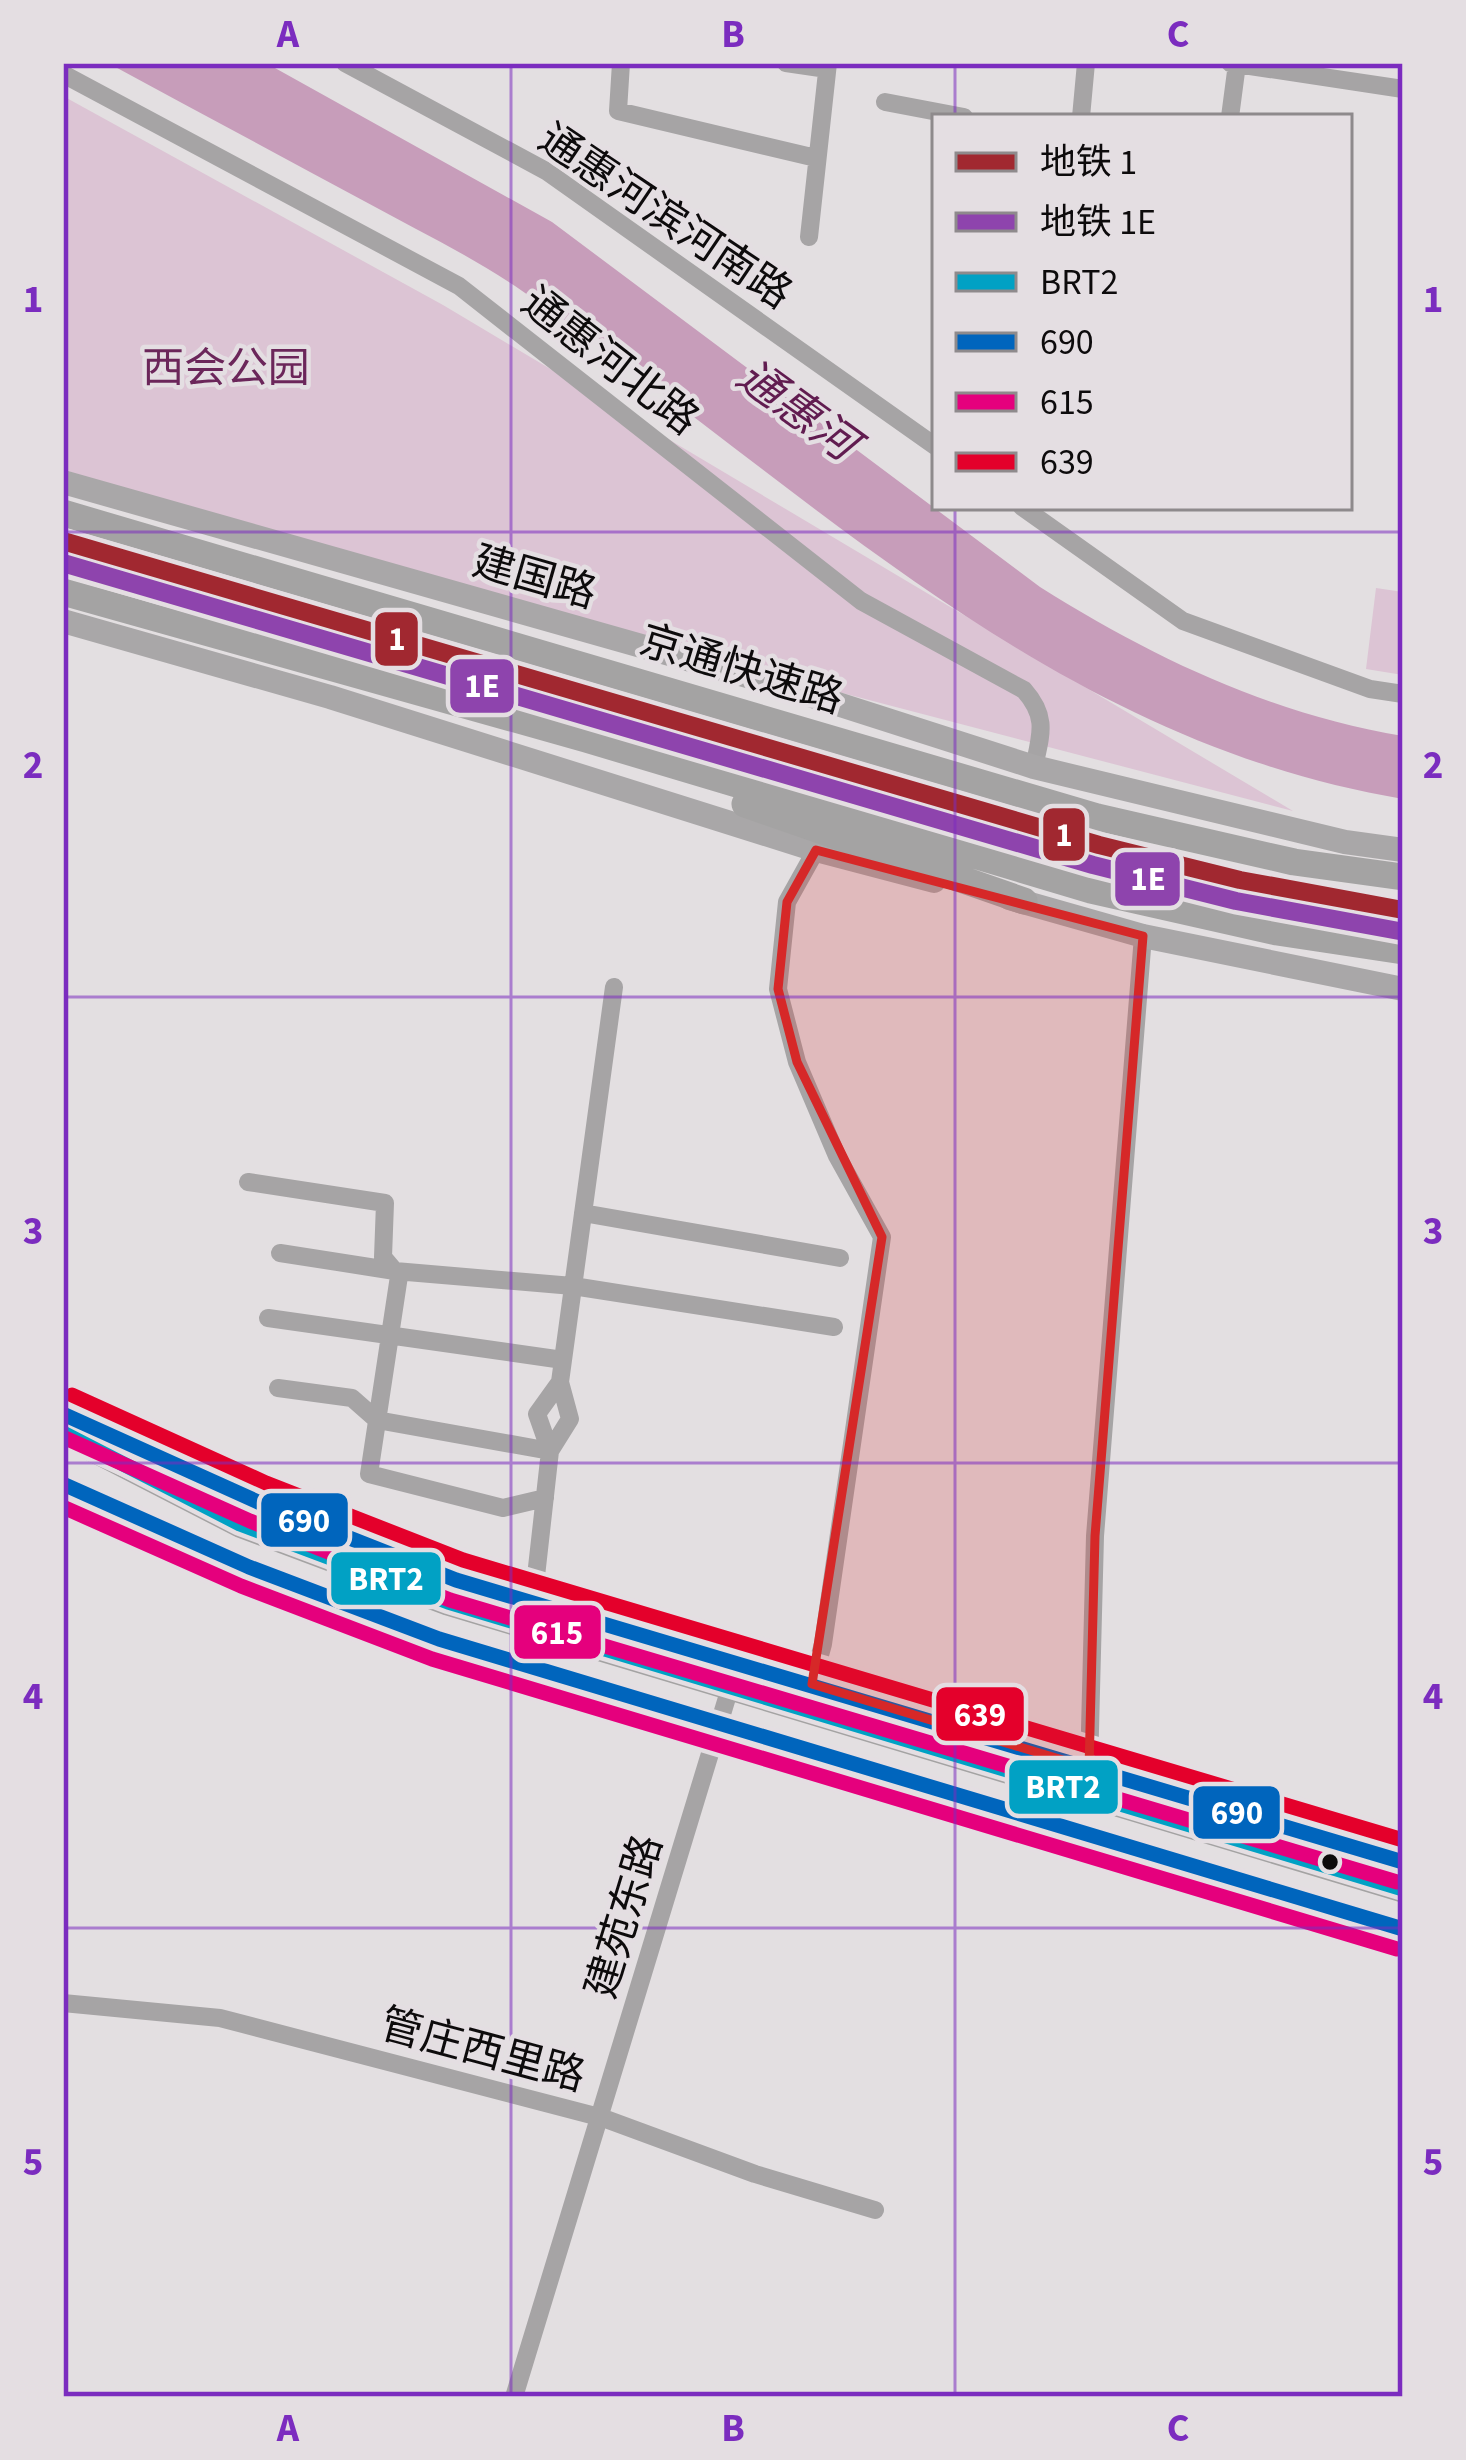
<svg xmlns="http://www.w3.org/2000/svg" width="1466" height="2460" font-family="'Source Sans 3','Noto Sans SC',sans-serif">
  <style>
    .green { fill: #dcc4d4 }
    .water { fill: #c79dba }
    .lines { fill: none; stroke-linecap: round; stroke-linejoin: round }
    .minor { stroke: #a6a4a5; stroke-width: 18 }
    .major { stroke: #a9a7a8; stroke-width: 24 }
    .highway { stroke: #a4a3a3; stroke-width: 27 }
    .bus-1-casing { stroke: #e4dee2; stroke-width: 24 }
    .bus-2-casing { stroke: #e4dee2; stroke-width: 24 }
    .bus-3-casing { stroke: #e4dee2; stroke-width: 24 }
    .bus-4-casing { stroke: #e4dee2; stroke-width: 24 }
    .bus-1 { stroke: #01a1c4; stroke-width: 15 }
    .bus-2 { stroke: #0065bd; stroke-width: 15 }
    .bus-3 { stroke: #e5007d; stroke-width: 15 }
    .bus-4 { stroke: #e4002b; stroke-width: 15 }
    .metro-1-casing { stroke: #e4dee2; stroke-width: 27 }
    .metro-2-casing { stroke: #e4dee2; stroke-width: 27 }
    .metro-1 { stroke: #a12830; stroke-width: 18 }
    .metro-2 { stroke: #8e44ad; stroke-width: 18 }
    .marked { fill: #d62828; fill-opacity: 0.2; stroke: #d62828; stroke-width: 9; stroke-linejoin: round }
    .grid { fill: none; stroke: #7b2cbf; stroke-width: 3; stroke-opacity: 0.55 }
    .bus-dot { fill: #0d0b0c; stroke: #e4dee2; stroke-width: 4.5 }
    .labels { text-anchor: middle; stroke-width: 9; stroke-linejoin: round; paint-order: stroke }
    .street-label { font-size: 42px; fill: #0d0b0c; stroke: #e4dee2 }
    .park-label { font-size: 42px; fill: #6b265a; stroke: #e4dee2 }
    .water-label { font-size: 45px; font-style: italic; fill: #611c50; stroke: #e4dee2 }
    .line-badge { stroke: #e4dee2; stroke-width: 4.5 }
    .badge-label { font-size: 33px; text-anchor: middle; font-weight: bold; fill: #fff }
    .neatline { fill: none; stroke: #7b2cbf; stroke-width: 4.5 }
    .grid-label { font-size: 39px; text-anchor: middle; font-weight: bold; fill: #7b2cbf }
  </style>
  <rect width="100%" height="100%" fill="#e3dfe1"/>
  <!-- green -->
  <path class="green" d="M63,96L443,305L1293,811L63,489Z
    M1376,588L1403,592V675L1366,669Z"/>
  <!-- water -->
  <path class="water" d="M108,63H266L552,222L1040,587C1153,658 1271,714 1403,736V799C1042,738 804,483 515,286C467,254 415,229 364,201C279,155 193,109 108,63Z"/>
  <g class="lines">
    <!-- minor -->
    <path class="minor" d="M345,63L546,171L935,446
      M621,63L618,111L816,158
      M786,63L827,69
      M1230,63L1403,89
      M63,74L459,286L861,601L1024,690C1048,717 1041,734 1034,767
      M885,102L964,117
      M1081,117L1086,63
      M1230,117L1237,64
      M809,237L828,63
      M1022,507L1183,621L1370,689L1403,694
      M248,1182L385,1203L383,1257L399,1276L369,1474L503,1508L545,1498
      M583,1213L840,1258
      M280,1253L395,1271L573,1286L834,1327
      M268,1318L563,1360
      M560,1382L614,987
      M278,1388L352,1398L377,1420L550,1451
      M63,1414C192,1476 322,1531 456,1580L1403,1862
      M63,1484C186,1544 310,1594 439,1639L1403,1929
      M533,1603L550,1451L570,1419L560,1382L537,1414L550,1451
      M812,1684L823,1644L882,1237L837,1156L797,1062L778,989L787,902L816,850
      M1089,1768L1095,1536L1143,936
      M63,2003L220,2018L603,2118L755,2174L875,2210
      M514,2397L733,1678"/>
    <!-- major -->
    <path class="major" d="M63,482L772,683L1034,767L1345,842L1403,850
      M63,621L330,697L816,850L934,881
      M1009,898L1143,936L1403,989"/>
    <!-- highway -->
    <path class="highway" d="M63,513L1097,817L1294,862L1403,877
      M63,592L586,739L1091,890L1277,932L1403,951
      M745,804L1024,901
      M63,1433L240,1524L448,1602L1403,1889"/>
    <defs>
      <path id="bus-1" d="M63,1433L240,1524L448,1602L1403,1889"/>
      <path id="bus-2" d="M63,1414L258,1502L456,1580L1403,1862
        M63,1484L249,1567L439,1639L1403,1929"/>
      <path id="bus-3" d="M63,1437L250,1521L450,1600L1397,1882
        M63,1507L241,1586L432,1659L1397,1949"/>
      <path id="bus-4" d="M72,1395L266,1483L463,1560L1403,1840"/>
    </defs>
    <!-- bus-1 casing -->
    <use href="#bus-1" class="bus-1-casing"/>
    <!-- bus-2 casing -->
    <use href="#bus-2" class="bus-2-casing"/>
    <!-- bus-3 casing -->
    <use href="#bus-3" class="bus-3-casing"/>
    <!-- bus-4 casing -->
    <use href="#bus-4" class="bus-4-casing"/>
    <!-- bus-1 -->
    <use href="#bus-1" class="bus-1"/>
    <!-- bus-2 -->
    <use href="#bus-2" class="bus-2"/>
    <!-- bus-3 -->
    <use href="#bus-3" class="bus-3"/>
    <!-- bus-4 -->
    <use href="#bus-4" class="bus-4"/>
    <defs>
      <path id="metro-1" d="M63,541L1099,845L1240,880L1403,910"/>
      <path id="metro-2" d="M63,563L1093,865L1236,901L1399,931"/>
    </defs>
    <!-- metro-1 casing -->
    <use href="#metro-1" class="metro-1-casing"/>
    <!-- metro-2 casing -->
    <use href="#metro-2" class="metro-2-casing"/>
    <!-- metro-1 -->
    <use href="#metro-1" class="metro-1"/>
    <!-- metro-2 -->
    <use href="#metro-2" class="metro-2"/>
  </g>
  <!-- marked area -->
  <path class="marked" d="M816,850L1143,936L1095,1536L1089,1768L812,1684L882,1237L797,1062L778,989L787,902Z"/>
  <!-- grid -->
  <path class="grid" d="M511,63V2397M955,63V117M955,507V2397M63,532H1403M63,997H1403M63,1463H1403M63,1928H1403"/>
  <!-- markers -->
  <circle class="bus-dot" cx="1330" cy="1862" r="10"/>
  <g class="labels">
    <!-- street labels -->
    <g class="street-label">
      <text transform="translate(666 215) rotate(34)" y="15">通惠河滨河南路</text>
      <text transform="translate(611 360) rotate(38)" y="15">通惠河北路</text>
      <text transform="translate(535 576) rotate(16)" y="15">建国路</text>
      <text transform="translate(742 668) rotate(17)" y="15">京通快速路</text>
      <text transform="translate(623 1916) rotate(-73)" y="15">建苑东路</text>
      <text transform="translate(483 2049) rotate(15)" y="15">管庄西里路</text>
    </g>
    <!-- park labels -->
    <g class="park-label">
      <text x="226" y="382">西会公园</text>
    </g>
    <!-- water labels -->
    <g class="water-label">
      <text transform="translate(798 409) rotate(36)" y="16">通惠河</text>
    </g>
  </g>
  <g class="line-badge">
    <rect x="373" y="610" width="47" height="58" rx="12" fill="#a12830"/>
    <rect x="448" y="657" width="68" height="58" rx="12" fill="#8e44ad"/>
    <rect x="1041" y="806" width="46" height="57" rx="12" fill="#a12830"/>
    <rect x="1113" y="850" width="69" height="58" rx="12" fill="#8e44ad"/>
    <rect x="259" y="1491" width="91" height="58" rx="12" fill="#0065bd"/>
    <rect x="329" y="1550" width="114" height="57" rx="12" fill="#01a1c4"/>
    <rect x="512" y="1603" width="91" height="58" rx="12" fill="#e5007d"/>
    <rect x="934" y="1685" width="92" height="58" rx="12" fill="#e4002b"/>
    <rect x="1007" y="1758" width="113" height="58" rx="12" fill="#01a1c4"/>
    <rect x="1191" y="1784" width="91" height="57" rx="12" fill="#0065bd"/>
  </g>
  <g class="badge-label">
    <text x="397" y="650">1</text>
    <text x="482" y="697">1E</text>
    <text x="1064" y="846">1</text>
    <text x="1148" y="890">1E</text>
    <text x="304" y="1532">690</text>
    <text x="386" y="1590">BRT2</text>
    <text x="557" y="1644">615</text>
    <text x="980" y="1726">639</text>
    <text x="1063" y="1798">BRT2</text>
    <text x="1237" y="1824">690</text>
  </g>
  <!-- border -->
  <rect width="1466" height="2460" fill="none" stroke="#e4dee2" stroke-width="132"/>
  <!-- legend -->
  <rect x="932" y="114" width="420" height="396" fill="#e4dee2" stroke="#8e8a8c" stroke-width="3"/>
  <rect x="956" y="153" width="60" height="18" fill="#a12830" stroke="#8e8a8c" stroke-width="3"/>
  <text x="1040" y="174" font-size="36" fill="#0d0b0c">地铁 1</text>
  <rect x="956" y="213" width="60" height="18" fill="#8e44ad" stroke="#8e8a8c" stroke-width="3"/>
  <text x="1040" y="234" font-size="36" fill="#0d0b0c">地铁 1E</text>
  <rect x="956" y="273" width="60" height="18" fill="#01a1c4" stroke="#8e8a8c" stroke-width="3"/>
  <text x="1040" y="294" font-size="36" fill="#0d0b0c">BRT2</text>
  <rect x="956" y="333" width="60" height="18" fill="#0065bd" stroke="#8e8a8c" stroke-width="3"/>
  <text x="1040" y="354" font-size="36" fill="#0d0b0c">690</text>
  <rect x="956" y="393" width="60" height="18" fill="#e5007d" stroke="#8e8a8c" stroke-width="3"/>
  <text x="1040" y="414" font-size="36" fill="#0d0b0c">615</text>
  <rect x="956" y="453" width="60" height="18" fill="#e4002b" stroke="#8e8a8c" stroke-width="3"/>
  <text x="1040" y="474" font-size="36" fill="#0d0b0c">639</text>
  <rect x="66" y="66" width="1334" height="2328" class="neatline"/>
  <g class="grid-label">
    <text x="288" y="47">A</text>
    <text x="733" y="47">B</text>
    <text x="1178" y="47">C</text>
    <text x="33" y="312">1</text>
    <text x="1433" y="312">1</text>
    <text x="33" y="778">2</text>
    <text x="1433" y="778">2</text>
    <text x="33" y="1244">3</text>
    <text x="1433" y="1244">3</text>
    <text x="33" y="1709">4</text>
    <text x="1433" y="1709">4</text>
    <text x="33" y="2175">5</text>
    <text x="1433" y="2175">5</text>
    <text x="288" y="2441">A</text>
    <text x="733" y="2441">B</text>
    <text x="1178" y="2441">C</text>
  </g>
</svg>
